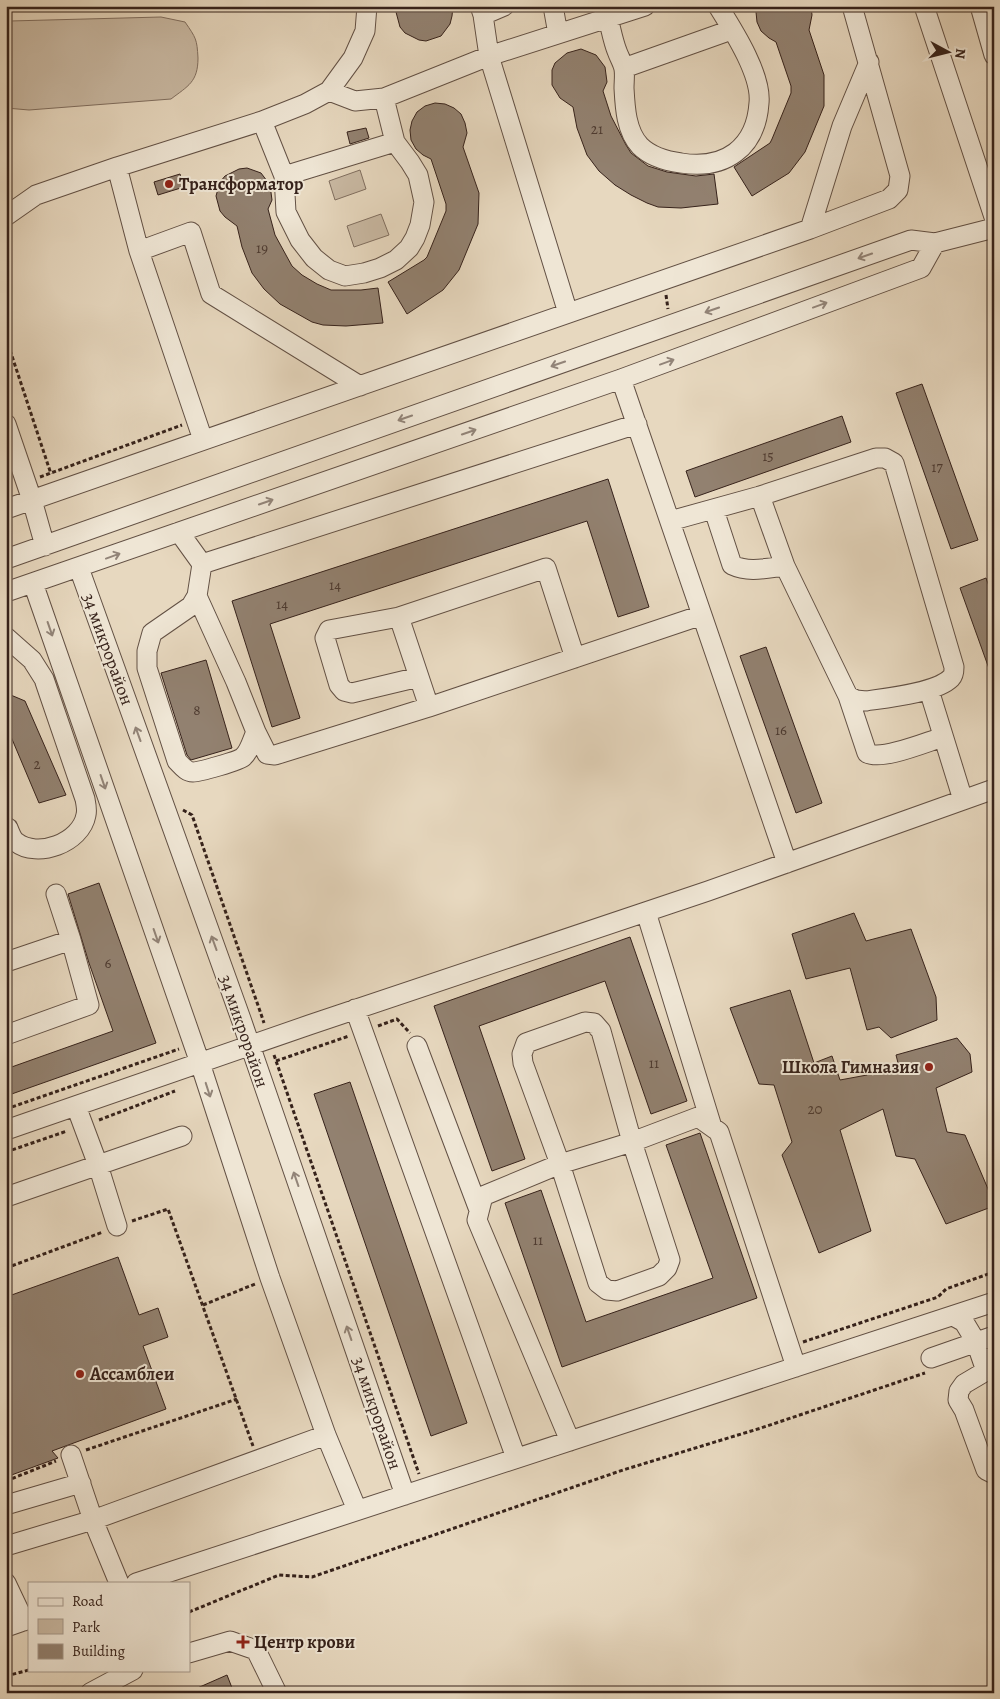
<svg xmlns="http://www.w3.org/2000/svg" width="1000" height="1699" font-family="Alegreya,serif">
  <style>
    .green { fill: #c9b9a3; stroke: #806e5f }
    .building { fill: #928170; stroke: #36221b }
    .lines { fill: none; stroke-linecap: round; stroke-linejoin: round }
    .minor-casing { stroke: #625044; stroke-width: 21 }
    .path { stroke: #36221b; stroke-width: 3; stroke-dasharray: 4 2.5; stroke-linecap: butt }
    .minor { stroke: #efe6d5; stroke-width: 19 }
    .oneway { stroke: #928478 }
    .poi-dot { fill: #8f2418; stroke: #efe6d5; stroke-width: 2 }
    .labels { text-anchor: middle; stroke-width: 4; stroke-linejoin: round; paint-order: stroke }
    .number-label { font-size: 15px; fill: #4d3a30 }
    .poi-label { font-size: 18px; font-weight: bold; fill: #36221b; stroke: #efe6d5; text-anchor: start }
    .street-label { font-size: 18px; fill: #36221b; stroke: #efe6d5 }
  </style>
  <rect width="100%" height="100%" fill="#e7d8bf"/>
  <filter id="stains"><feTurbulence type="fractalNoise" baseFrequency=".004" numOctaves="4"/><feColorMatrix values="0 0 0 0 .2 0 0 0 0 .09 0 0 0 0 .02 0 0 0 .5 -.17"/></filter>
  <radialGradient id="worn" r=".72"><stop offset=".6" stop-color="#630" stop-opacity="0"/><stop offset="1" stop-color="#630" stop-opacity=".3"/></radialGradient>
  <!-- green -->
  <path class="green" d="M161,17L185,22C196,38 197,39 198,58C198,82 188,86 171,99L29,110L6,108V23L10,21Z
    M360,170L366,189L335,200L329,181Z
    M381,214L389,235L354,247L347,226Z"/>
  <!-- building -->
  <path class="building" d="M397,6H453L452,16L450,24L441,36L426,41L419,40L405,33L400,27L396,12Z
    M757,6H811L812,15L809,30L824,75V106L805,152L789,173L752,196L734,167L770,143L772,139L791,93V86L776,42L769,38L761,31L757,22L756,12Z
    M581,49L596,55L605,67L607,82L603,91L611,116L626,145L631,153L648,166L667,172L696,176L714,174L718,204L681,208L658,207L647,203L631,195L615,185L599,171L587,155L577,128L573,107L560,98L552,85V70L555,63L567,53Z
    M435,103L445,104L454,108L461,114L465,123L467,133L463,147L479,193L478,224L459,270L443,290L407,314L388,282L424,260L427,257L446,211V204L431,159L423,155L416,149L411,140L410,130L412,121L417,112L425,106Z
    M366,128L369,138L350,144L347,132Z
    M247,168L261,173L270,185L272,200L268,209L275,235L292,266L302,275L317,284L331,290H361L378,288L383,323L346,326L323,325L312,322L280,304L264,289L252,273L242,247L237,226L225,217L220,211L216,196L220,182L225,176L239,169Z
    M180,174L184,187L158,195L154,182Z
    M922,384L978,540L951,549L896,393Z
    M842,416L851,442L695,497L686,471Z
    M608,479L649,607L618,617L587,521L270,624L300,718L272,727L232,601Z
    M986,578L994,600V677H992L960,588Z
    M766,647L822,803L796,813L740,656Z
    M206,660L232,748L191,760L187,755L161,673Z
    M6,693L25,701L66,795L39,803L9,732L6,731Z
    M99,883L156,1043L6,1096V1069L113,1031L89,963L68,894Z
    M854,913L866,941L911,929L936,997L937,1020L891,1038L879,1027L867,1030L850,968L806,979L792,934Z
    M630,937L687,1101L651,1114L605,981L479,1026L525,1159L492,1171L434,1006Z
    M790,990L814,1063L832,1056L840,1080L867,1075L898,1063L896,1055L957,1038L970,1054L972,1072L936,1088L947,1132L965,1135L994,1203V1206L946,1224L915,1159L896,1156L883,1109L840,1130L871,1231L819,1253L782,1155L792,1142L774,1085L759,1084L730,1008Z
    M350,1082L467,1423L431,1436L314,1094Z
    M700,1133L757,1298L562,1367L505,1203L541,1190L586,1322L713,1278L666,1145Z
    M118,1257L139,1315L158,1308L168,1337L143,1346L166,1409L52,1451L58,1458L6,1477V1297Z
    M227,1675L234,1693H186Z"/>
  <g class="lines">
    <defs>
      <path id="minor" d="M553,6L558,34
        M924,6L994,217
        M980,6L994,55
        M483,15L504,6
        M608,18C611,29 613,41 617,51C619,57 623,63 624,69C625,75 624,82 624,88C625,107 626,131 640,146C651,157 666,161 681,163C725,170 756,148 759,103C762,75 733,30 718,6
        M624,68L731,30
        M329,91L355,101L384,98L489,56L483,15L480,6
        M262,121L284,176L286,212L300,240L314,258L329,270L345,276L364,273L380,268L396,260L409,248L415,238L420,225L424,202L418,175L410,162L395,142L384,98
        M117,167L139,251L203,440
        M284,176L395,142
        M6,216L36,195L117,167L262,121L305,104L329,91L353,58L365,31L367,6
        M810,229L842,126L869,62
        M935,243L994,228
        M139,251L191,232L211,294L360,386
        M568,313L489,56L645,6
        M621,379L787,863
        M6,424L32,500L45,546
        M876,458H885L894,463L954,667C954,671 954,675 951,678C936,693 887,698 866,701L856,700L848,696L785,566L760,496Z
        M6,509L810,229L889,199L898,190L900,176L852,6
        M714,510L732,565C749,573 767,568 785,566
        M670,521L760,496
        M179,532L202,564L637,424
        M6,559L911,240L935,243L921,268L621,379L6,592
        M202,564L197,596L191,606L152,633L147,651V668L177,761C182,766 186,772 193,772C199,772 239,761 243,757C250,751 252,740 256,732
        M79,568L241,1019L405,1495
        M33,583L200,1063L270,1278L326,1435L357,1510
        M197,596L236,682L256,732L267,754L275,755L429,707L702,615
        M399,617L329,630L325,638L339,685L344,691L352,693L419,677
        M6,637L32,660L44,679L85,799C86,804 87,811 86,815C81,843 37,859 16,842C12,839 10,833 8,828
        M929,690L963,800
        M848,696L867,753C882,761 926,742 943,737
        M429,707L399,617L546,568L575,658
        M646,912L712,1127
        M6,962L71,940
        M355,1009L516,1458
        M585,1022L594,1023L601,1031L632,1142L670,1260L667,1268L659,1276L617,1291L607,1290L598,1283L560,1164L523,1063L522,1054L526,1043Z
        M6,1035L89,1005L71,940L56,894
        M417,1046L479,1210
        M76,1106L98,1165L117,1226
        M6,1130L309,1025L708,891L994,789
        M6,1197L182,1136
        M953,1316L964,1322L976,1342L986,1371H994
        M931,1358L994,1336
        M986,1371L964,1384L959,1391L958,1400L964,1410L986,1470L994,1474
        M570,1441L477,1220L483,1196L560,1164L632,1142L698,1117L719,1132L796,1367
        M71,1455L93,1520L119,1583
        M6,1505L81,1483
        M6,1546L93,1520L326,1435
        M6,1583L24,1621
        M136,1583L994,1302
        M6,1627L29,1619
        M189,1653L230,1641L256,1650L277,1693
        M90,1693L133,1670"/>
    </defs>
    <!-- minor casing -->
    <use href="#minor" class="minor-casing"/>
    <!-- path -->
    <path class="path" d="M666,295L668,309
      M6,338L51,474
      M40,477L182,425
      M183,810L192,815L261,1014
      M261,1014L264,1023
      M378,1026L397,1019L410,1033
      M274,1055L419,1474
      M276,1061L349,1036
      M6,1109L179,1049
      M99,1120L175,1091
      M6,1152L67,1131
      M132,1221L168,1209L253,1446
      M6,1268L103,1232
      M203,1305L255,1284
      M803,1342L938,1297L946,1289L994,1272
      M86,1450L237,1399
      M6,1481L56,1461
      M189,1612L279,1575L312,1577L623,1470L761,1428L925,1373
      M6,1676L29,1670"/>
    <!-- minor -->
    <use href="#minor" class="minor"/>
  </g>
  <!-- one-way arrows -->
  <defs><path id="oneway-shaft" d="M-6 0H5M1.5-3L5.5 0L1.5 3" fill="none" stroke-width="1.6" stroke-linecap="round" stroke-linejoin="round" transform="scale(1.25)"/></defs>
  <g class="oneway">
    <use href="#oneway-shaft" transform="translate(865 256) rotate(161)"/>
    <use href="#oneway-shaft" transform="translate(820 305) rotate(-20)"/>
    <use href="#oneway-shaft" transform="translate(712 310) rotate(161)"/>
    <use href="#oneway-shaft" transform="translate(667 362) rotate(-20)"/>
    <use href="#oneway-shaft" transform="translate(558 364) rotate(161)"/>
    <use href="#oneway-shaft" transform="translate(405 418) rotate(161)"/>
    <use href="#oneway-shaft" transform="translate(469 432) rotate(-19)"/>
    <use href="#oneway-shaft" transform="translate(266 502) rotate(-19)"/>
    <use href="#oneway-shaft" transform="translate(113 556) rotate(-20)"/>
    <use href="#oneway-shaft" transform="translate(50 629) rotate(71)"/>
    <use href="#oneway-shaft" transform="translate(138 734) rotate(-110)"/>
    <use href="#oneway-shaft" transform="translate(103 782) rotate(71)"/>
    <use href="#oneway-shaft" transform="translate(156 936) rotate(71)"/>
    <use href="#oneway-shaft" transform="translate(214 943) rotate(-110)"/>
    <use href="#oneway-shaft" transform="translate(208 1090) rotate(72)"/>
    <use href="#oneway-shaft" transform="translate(296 1179) rotate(-109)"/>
    <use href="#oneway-shaft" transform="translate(349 1333) rotate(-109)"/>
  </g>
  <!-- markers -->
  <g class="poi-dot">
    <circle cx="169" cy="184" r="5"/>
    <circle cx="929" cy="1067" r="5"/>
    <circle cx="80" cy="1374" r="5"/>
    <path d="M240.5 1634.5h5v5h5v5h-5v5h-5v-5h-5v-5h5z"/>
  </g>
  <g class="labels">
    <!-- number labels -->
    <g class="number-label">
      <text x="597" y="134">21</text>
      <text x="262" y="253">19</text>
      <text x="768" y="461">15</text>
      <text x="937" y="472">17</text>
      <text x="335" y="590">14</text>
      <text x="282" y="609">14</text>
      <text x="197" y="715">8</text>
      <text x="781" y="735">16</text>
      <text x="37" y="769">2</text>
      <text x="108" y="968">6</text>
      <text x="654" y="1068">11</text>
      <text x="815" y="1114">20</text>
      <text x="538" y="1245">11</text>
    </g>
    <!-- poi labels -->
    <g class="poi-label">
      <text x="179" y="190">Трансформатор</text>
      <text x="919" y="1073" text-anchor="end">Школа Гимназия</text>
      <text x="90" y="1380">Ассамблеи</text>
      <text x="254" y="1648">Центр крови</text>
    </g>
    <!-- street labels -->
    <g class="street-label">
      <text transform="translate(108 649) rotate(70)" y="6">34 микрорайон</text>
      <text transform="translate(244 1031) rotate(71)" y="6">34 микрорайон</text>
      <text transform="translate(377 1413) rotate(71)" y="6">34 микрорайон</text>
    </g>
  </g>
  <!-- margin -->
  <rect width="1000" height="1699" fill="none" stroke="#e7d8bf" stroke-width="25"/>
  <rect x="8" y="8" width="985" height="1684" fill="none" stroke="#36221b" stroke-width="2.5"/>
  <rect x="12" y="12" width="975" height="1674" fill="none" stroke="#36221b"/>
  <!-- legend -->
  <rect x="28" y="1582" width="162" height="90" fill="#efe6d5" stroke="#a5988b"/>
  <rect x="38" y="1598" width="25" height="8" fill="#efe6d5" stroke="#a5988b"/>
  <text x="72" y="1606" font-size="15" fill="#36221b">Road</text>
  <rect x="38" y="1619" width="25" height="15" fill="#c9b9a3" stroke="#a5988b"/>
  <text x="72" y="1632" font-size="15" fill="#36221b">Park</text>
  <rect x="38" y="1644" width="25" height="15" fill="#928170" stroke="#a5988b"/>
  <text x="72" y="1656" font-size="15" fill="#36221b">Building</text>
  <!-- north arrow -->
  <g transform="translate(948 52) rotate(97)" stroke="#efe6d5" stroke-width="4" paint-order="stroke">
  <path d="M0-4L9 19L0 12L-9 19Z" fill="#36221b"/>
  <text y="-8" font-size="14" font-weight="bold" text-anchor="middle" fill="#36221b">N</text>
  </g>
  <rect width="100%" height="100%" filter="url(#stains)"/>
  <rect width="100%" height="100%" fill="url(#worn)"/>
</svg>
